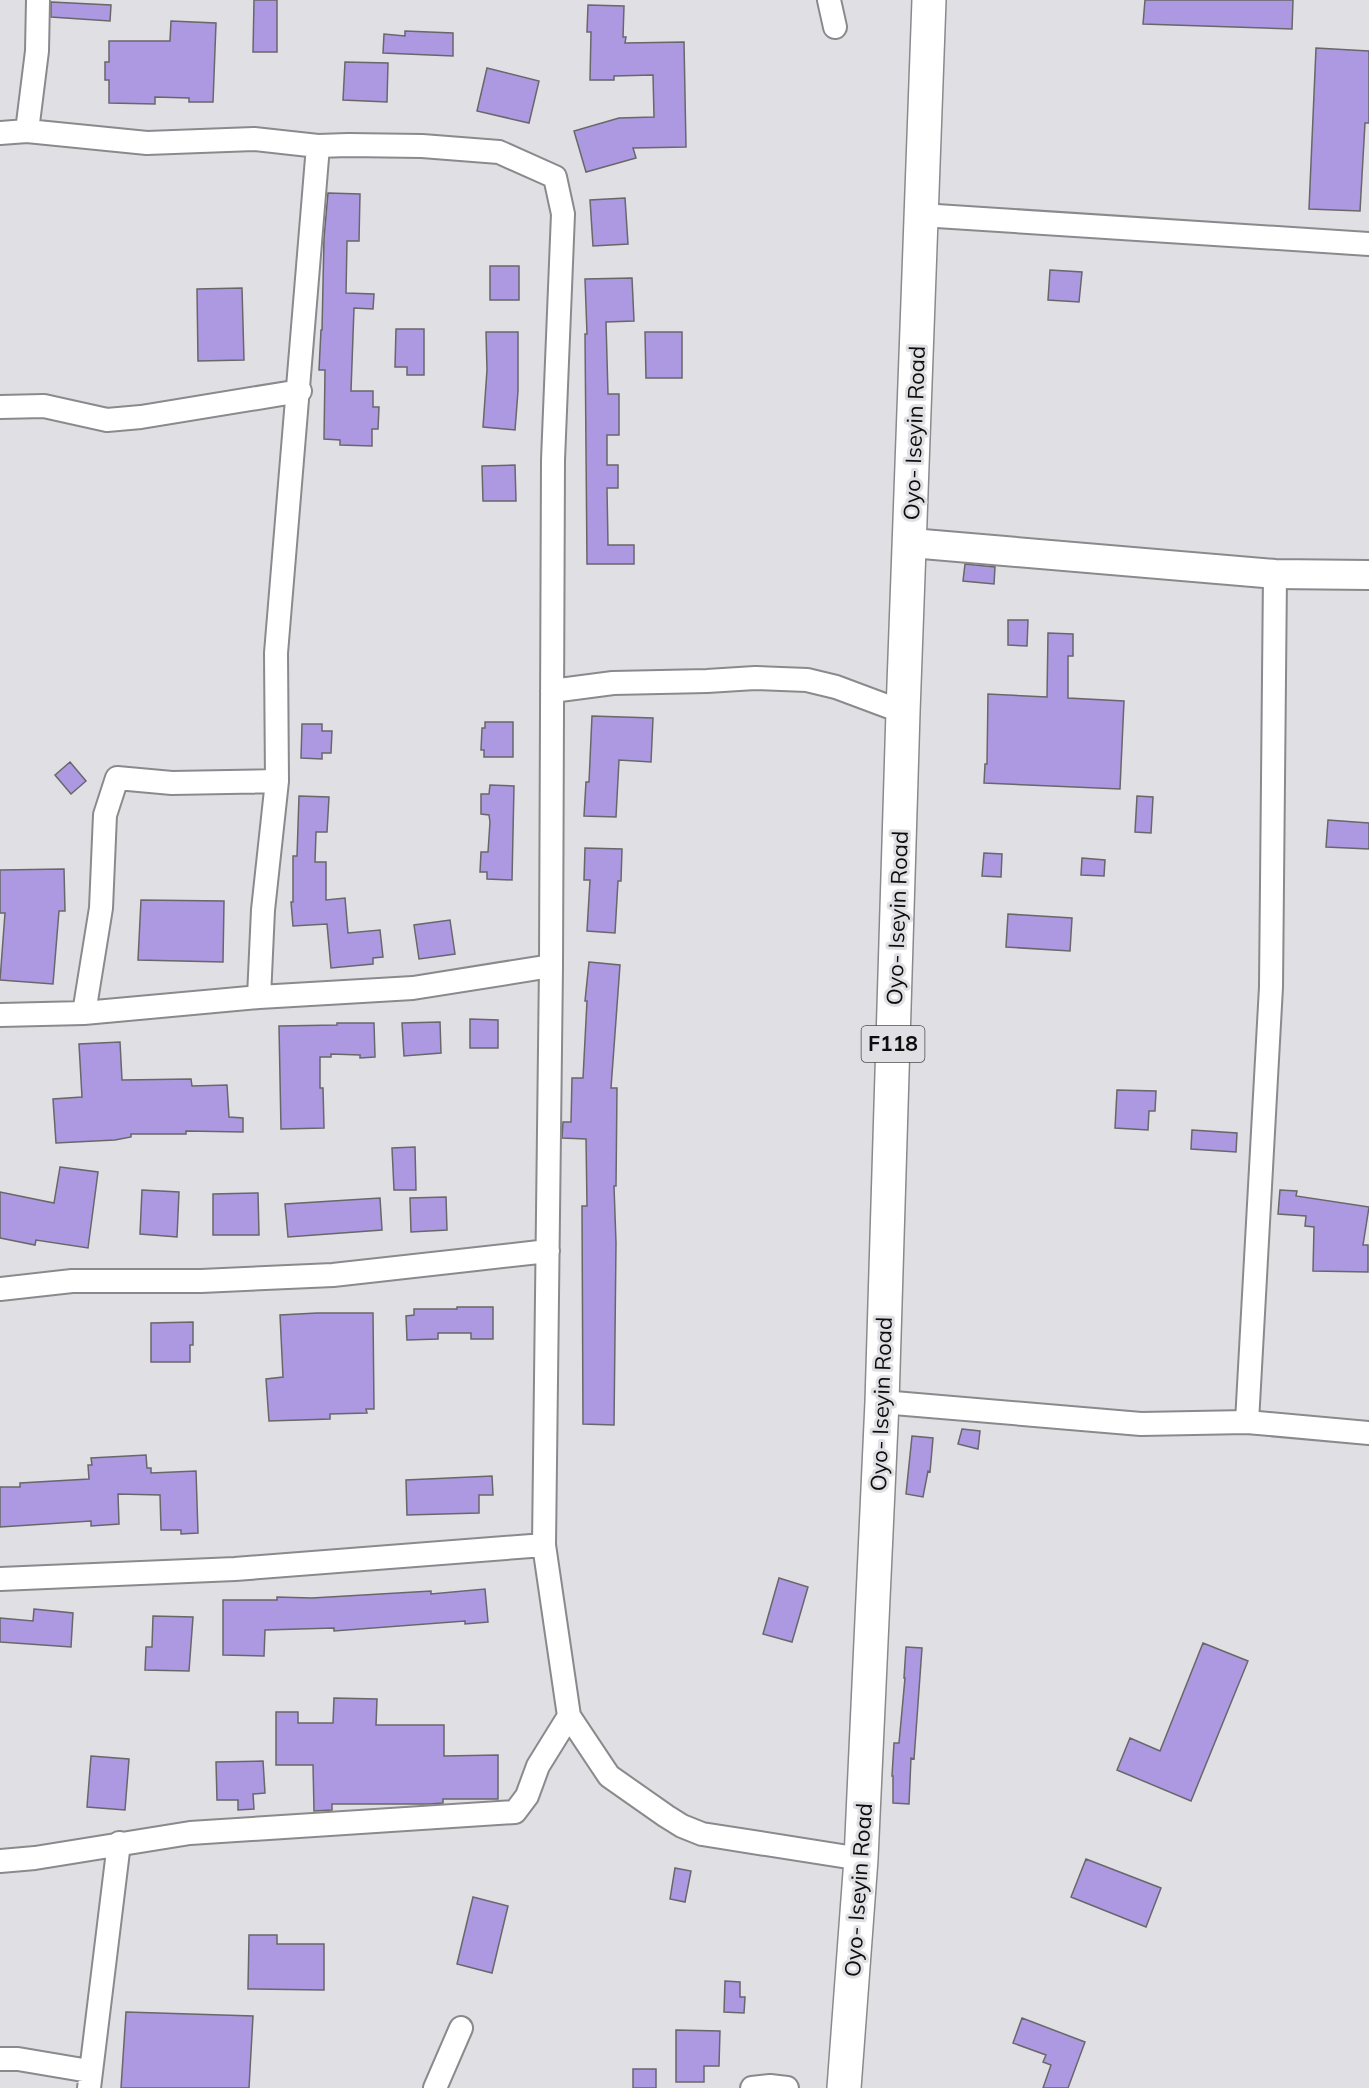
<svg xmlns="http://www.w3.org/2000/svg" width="1369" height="2088" font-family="Mulish,sans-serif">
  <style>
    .building { fill: #ad99e1; stroke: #68676a; stroke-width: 1.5 }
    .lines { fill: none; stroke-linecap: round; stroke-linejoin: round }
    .minor-casing { stroke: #8a898c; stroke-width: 26 }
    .tertiary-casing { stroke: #8a898c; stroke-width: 32 }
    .primary-casing { stroke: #8a898c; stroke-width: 36 }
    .minor { stroke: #fff; stroke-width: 22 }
    .tertiary { stroke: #fff; stroke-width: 28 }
    .primary { stroke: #fff; stroke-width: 33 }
    .labels { text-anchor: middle; stroke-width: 6; stroke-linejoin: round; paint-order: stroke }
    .shield { fill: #e0dfe3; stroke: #4c4c4e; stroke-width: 1.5 }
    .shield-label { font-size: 21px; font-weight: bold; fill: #0d0d0e }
    .street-label { font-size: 22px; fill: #0d0d0e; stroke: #e0dfe3 }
  </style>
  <rect width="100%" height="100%" fill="#e0dfe3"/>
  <!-- building -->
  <path class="building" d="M254,0H277V52H253Z
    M1145,0H1293L1292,29L1143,24Z
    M51,2L111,5L110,21L51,17Z
    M588,5L624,6L623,37H626L625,43L684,42L686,147L633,148L636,158L586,172L574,131L619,118L654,117L653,75L614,76V80H590L591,32H587Z
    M171,21L216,23L213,102H189V98L155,97V104L109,103V80H105V62H109V41H170Z
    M405,31L453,33V56L383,53L384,34L405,36Z
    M1316,48L1369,51V123H1365L1360,211L1309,209Z
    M345,62L388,63L387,102L343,100Z
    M487,68L539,81L529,123L477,111Z
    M328,193L360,194L359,241H347L346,293L374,294L373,309L354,308L351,391H373V407H379L378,429H372V446L340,445V440L324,439L325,370H319L321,330H322L324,238Z
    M625,198L628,244L593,246L590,200Z
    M490,266H519V300H490Z
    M1050,270L1082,272L1079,302L1048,300Z
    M632,278L634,321L606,322L608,394H619V435H607V465H618V488H607L608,545H634V564H587L585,334H587L585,279Z
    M242,288L244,360L198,361L197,289Z
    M396,329H424V375H407V367H395Z
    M486,332H518V391L515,430L483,427L487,370Z
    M645,332H682V378H646Z
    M515,465L516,501H483L482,466Z
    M965,564L995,567L994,584L963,581Z
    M1008,620H1028L1027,646L1008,645Z
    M1048,633L1073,634V656H1068V698L1124,701L1120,789L984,783L985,764H987L988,694L1047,697Z
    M592,716L653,718L651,762L619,760L616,817L584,816L586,782H589Z
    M485,722H513V757H484V750H481L482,728H485Z
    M302,724H322V731H332L331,753H322V759L301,758Z
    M70,762L86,781L71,794L55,775Z
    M490,785L514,786L512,880L487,879V872H480L481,852H488L490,822L489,815L481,814V794H489Z
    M299,796L329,797L327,832H316L315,862H326V900L345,898L348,933L380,930L383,957L373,958V964L331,968L327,924L293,926L291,902H293V856H297Z
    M1137,796L1153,797L1151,833L1135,832Z
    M1328,820L1369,823V849L1326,847Z
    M585,848L622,849L621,881H618L615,933L587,931L590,880H584Z
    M984,853L1002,854L1001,877L982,876Z
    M1082,858L1105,860L1104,876L1081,875Z
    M64,869L65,911H59L53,984L0,980L5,913H0V870Z
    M141,900L224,901L223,962L138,960Z
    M1008,914L1072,918L1070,951L1006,947Z
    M450,920L455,954L419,959L414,925Z
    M589,962L620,965L611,1088H617L616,1186H614L616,1243L614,1425L583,1424L582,1206H587L586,1139L562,1138L563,1122H571L572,1078H583L587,1001H585Z
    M470,1019L498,1020V1048H470Z
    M440,1022L441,1053L404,1056L402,1023Z
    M337,1023H374L375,1057L360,1058V1055L331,1054V1057H320V1088H323L324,1128L281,1129L279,1026L337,1025Z
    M120,1042L122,1080L191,1079L192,1086L227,1085L229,1117L243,1118V1132L186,1131V1134H131V1137L115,1140L56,1143L53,1099L82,1097L79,1044Z
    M1117,1090L1156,1091L1155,1111H1149L1148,1130L1115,1128Z
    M1192,1130L1237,1133L1236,1152L1191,1149Z
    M415,1147L416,1190H394L392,1148Z
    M60,1167L98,1172L88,1248L36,1240L35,1245L0,1238V1192L54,1203Z
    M142,1190L179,1192L177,1237L140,1234Z
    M1280,1190L1297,1191L1296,1196L1369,1207L1363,1245H1368V1272L1313,1271L1314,1227L1305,1226L1306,1216L1278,1214Z
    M258,1193L259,1235H213V1194Z
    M446,1197L447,1230L411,1232L410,1198Z
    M380,1198L382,1230L288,1237L285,1204Z
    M457,1307H493V1339H471V1333H438V1339L407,1340L406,1316L414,1315V1309H457Z
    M317,1313H373L374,1409H366L367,1413L330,1414V1419L269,1421L266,1379L283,1377L280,1315Z
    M193,1322V1345H190V1362H151V1323Z
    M962,1429L980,1431L978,1449L958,1444Z
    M912,1436L933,1438L930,1472L928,1471L923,1497L906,1494Z
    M146,1455L147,1468H151V1473L196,1471L198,1533L181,1534V1530H161L160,1495L118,1494L119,1524L91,1526V1521L0,1527V1487H20V1483L89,1479L88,1465H92L91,1458Z
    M492,1476L493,1495H479V1513L407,1515L406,1480Z
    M779,1578L808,1587L792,1642L763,1634Z
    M485,1589L488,1622L465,1624V1621L334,1631V1628L265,1630L264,1656L223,1655V1600H277V1597L312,1598L431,1591V1594Z
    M34,1609L73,1613L71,1647L0,1642V1618L33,1621Z
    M153,1616L193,1617L189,1671L145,1670L146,1647H152Z
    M1203,1643L1248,1661L1191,1801L1117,1770L1130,1738L1160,1751Z
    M906,1647L922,1648L914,1759L911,1758L909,1804L893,1803V1776H892L894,1743H899L905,1678H904Z
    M334,1698L377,1699L376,1725H444V1756L498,1755V1799H443V1803L429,1804H332V1810L314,1811L313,1765H276V1712H298V1723H333Z
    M91,1756L129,1759L125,1810L87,1807Z
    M263,1761L265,1793L253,1794L254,1809L238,1810V1800H217L216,1762Z
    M1086,1859L1161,1888L1146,1927L1071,1897Z
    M675,1868L691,1871L685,1902L670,1899Z
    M473,1897L508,1906L492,1973L457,1964Z
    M249,1935H277V1944H324V1990L248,1989Z
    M725,1981L740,1982V1997H745L744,2013L724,2012Z
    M126,2012L253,2016L249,2088H121Z
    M1022,2018L1085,2042L1068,2088H1043L1051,2065L1043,2062L1046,2055L1013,2043Z
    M676,2030L720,2031L719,2066H704V2082H676Z
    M633,2069H656V2088H633Z"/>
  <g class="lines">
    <defs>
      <path id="minor" d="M829,0L835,27
        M27,131L37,51L38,0
        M0,133L27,131L147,143L254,139L318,146L348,145L422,146L499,152L555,177L563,214L553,460L551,966L544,1545L569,1716L609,1776L666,1816L682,1826L702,1834L861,1859
        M921,215L1369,244
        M0,407L44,406L107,420L141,417L300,391
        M552,691L613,683L707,681L755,678L807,680L836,687L903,712
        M259,997L263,910L277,781L276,653L318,146
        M84,1013L101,908L105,815L117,778L172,783L277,781
        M0,1015L84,1013L259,997L413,988L551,966
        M0,1289L72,1281H201L333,1275L548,1251
        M882,1402L1141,1424L1247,1422L1369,1433
        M1247,1422L1271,987L1275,574
        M0,1579L235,1569L544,1545
        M0,1861L35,1858L190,1833L515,1812L527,1796L538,1766L569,1716
        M0,2059H18L89,2071
        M89,2088L119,1843
        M435,2088L461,2028
        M752,2088L770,2086L787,2088"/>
      <path id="tertiary" d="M911,543L1275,574L1369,575"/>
      <path id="primary" d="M844,2088L861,1859L882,1402L903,712L929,0"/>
    </defs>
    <!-- minor casing -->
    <use href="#minor" class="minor-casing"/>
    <!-- tertiary casing -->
    <use href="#tertiary" class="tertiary-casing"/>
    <!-- primary casing -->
    <use href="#primary" class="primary-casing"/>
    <!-- minor -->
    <use href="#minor" class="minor"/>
    <!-- tertiary -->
    <use href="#tertiary" class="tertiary"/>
    <!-- primary -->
    <use href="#primary" class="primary"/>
  </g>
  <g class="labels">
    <!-- shield labels -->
    <rect class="shield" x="861.5" y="1026" width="63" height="36" rx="4.5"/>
    <g class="shield-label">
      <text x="893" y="1051">F118</text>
    </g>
    <!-- street labels -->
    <g class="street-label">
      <text transform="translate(914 433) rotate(-88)" y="8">Oyo- Iseyin Road</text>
      <text transform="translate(897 918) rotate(-88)" y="8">Oyo- Iseyin Road</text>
      <text transform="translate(881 1404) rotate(-88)" y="8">Oyo- Iseyin Road</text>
      <text transform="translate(858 1890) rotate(-86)" y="8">Oyo- Iseyin Road</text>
    </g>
  </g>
</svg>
